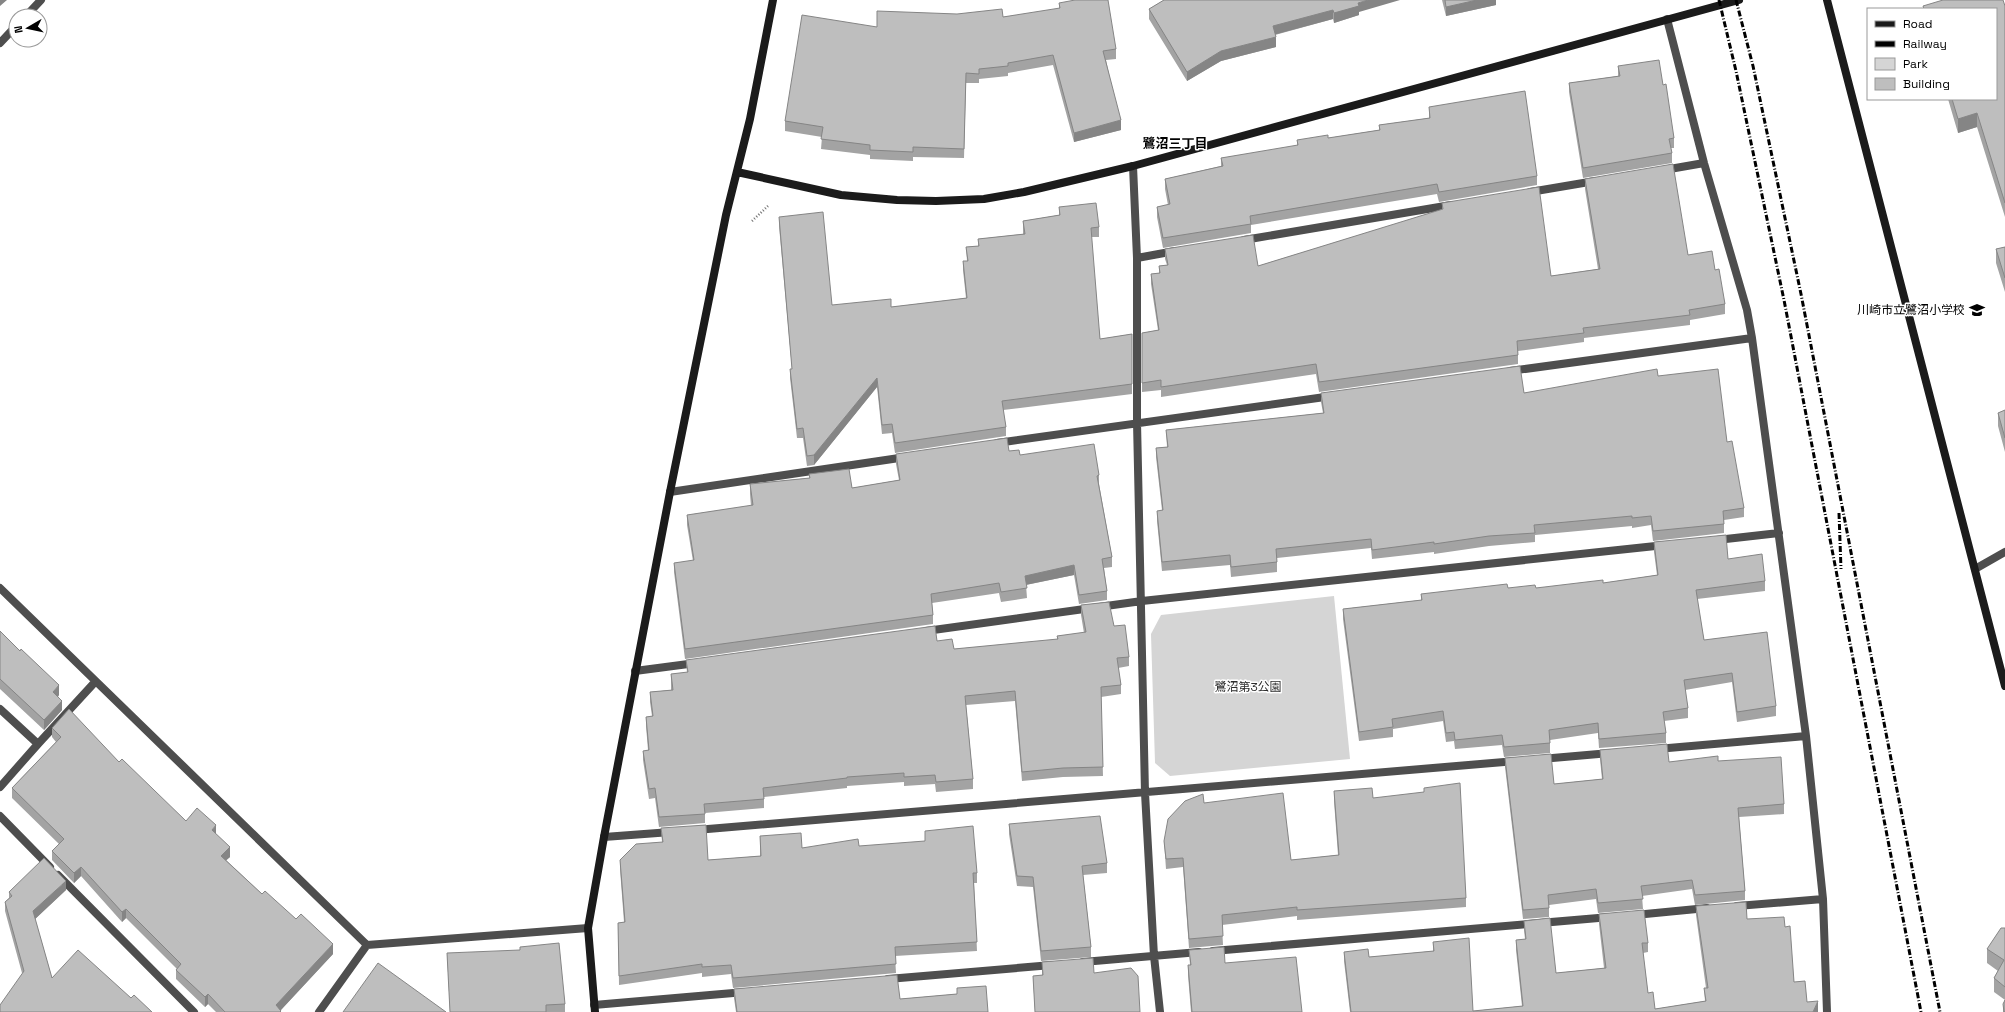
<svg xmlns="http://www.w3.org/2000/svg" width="2005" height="1012" font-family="'Space Grotesk','Noto Sans JP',sans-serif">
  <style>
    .green { fill: #d5d5d5 }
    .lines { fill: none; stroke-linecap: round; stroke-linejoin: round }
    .path { stroke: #707070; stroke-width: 2.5; stroke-dasharray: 1 2; stroke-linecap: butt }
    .street { stroke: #4e4e4e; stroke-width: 8 }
    .secondary { stroke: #1b1b1b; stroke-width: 8 }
    .rail { stroke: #000; stroke-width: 3; stroke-dasharray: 6 2 1 2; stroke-linecap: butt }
    .wall { fill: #a3a3a3 }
    .shaded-wall { fill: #858585 }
    .building { fill: #bebebe; stroke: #858585 }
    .labels { text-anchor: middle; stroke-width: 3; stroke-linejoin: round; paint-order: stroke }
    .poi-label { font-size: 12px; fill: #000; stroke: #fff; text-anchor: end }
    .park-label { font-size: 12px; fill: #2c2c2c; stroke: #fff }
    .neighbourhood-label { font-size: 13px; font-weight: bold; fill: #000; stroke: #fff }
  </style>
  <rect width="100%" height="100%" fill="#fff"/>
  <!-- green -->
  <path class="green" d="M1334,596L1350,759L1170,776L1155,763L1151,634L1161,615Z"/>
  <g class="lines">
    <!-- path -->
    <path class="path" d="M752,221L768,206"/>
    <!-- street -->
    <path class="street" d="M26,16L41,0
      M1667,19L1704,163L1747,310L1752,338L1806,736L1823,899L1827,1012
      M0,43L16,26
      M1133,166L1137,258V422L1145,793L1154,956L1160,1012
      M1664,170L1704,163
      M1530,192L1595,181
      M1244,240L1451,205
      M1137,258L1175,251
      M1510,371L1752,338
      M997,443L1332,396
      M670,492L906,457
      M1717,540L1779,533
      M1975,569L2005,552
      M0,588L367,945L588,928
      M926,631L1142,601L1665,545
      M635,671L696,663
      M0,709L38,744L0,787
      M38,744L95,682
      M1657,749L1806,736
      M1541,759L1610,753
      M0,816L50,867
      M696,830L1516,761
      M604,837L671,832
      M58,875L194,1012
      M1737,906L1823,899
      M1635,915L1707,908
      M1213,951L1610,917
      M1083,962L1199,952
      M888,979L1052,965
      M594,1005L745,992
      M319,1012L367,945"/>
    <!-- secondary -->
    <path class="secondary" d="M1827,0L2005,686
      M737,172L841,195L897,200L936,201L984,199L1024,192L1133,166L1739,0
      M595,1012L588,928L604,837L670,492L726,215L750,119L773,0"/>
    <!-- rail -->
    <path class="rail" d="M1719,0L1736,71L1784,300L1921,1012
      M1736,0L1753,66L1801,294L1940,1012
      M1839,513L1841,569"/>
  </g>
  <!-- wall -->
  <path class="wall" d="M1164,0L1359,12V15L1334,23L1333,19L1275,35L1276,47L1221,61L1187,81L1149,19V9Z
    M1442,0H1496V5L1446,16Z
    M1059,3L1116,49V59L1106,60L1121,130L1074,142L1053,65L1008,73V76L979,79V83H966L964,158L913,157V161L870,159V155L821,149L822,137L785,131V121L877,27L1003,17L1059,9Z
    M1923,6H2005V217L1977,127L1958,133L1948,99H1996V9H1923Z
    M1618,66L1663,85L1674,138V148H1671L1672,153V163L1583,178L1569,92V83L1618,76Z
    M1429,107L1537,176V185L1439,202L1437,194L1251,225V233L1163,248L1157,217V207L1168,205L1165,189V179L1221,166V158L1297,146V140L1328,138L1379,130V125L1429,118Z
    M1585,179L1688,255L1715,270L1725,304V314L1690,320V325L1584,338V342L1518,351V364L1319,392L1316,374L1161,397V390L1142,392V333L1158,330L1151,284V274L1159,273V266L1167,265L1165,259V249L1258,266L1442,210V203L1551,276L1598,269L1585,189Z
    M1059,207L1099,227V237H1091L1100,339L1132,334V394L1003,410L1006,427V436L895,453L892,433L882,434L877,387L814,465L807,466L803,438H797L790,378V369H792L779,226V217L832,305L891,307L966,298L963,270V261H967L966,247L978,246V239L1023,234V221L1059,215Z
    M2005,247V292L1996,263V249Z
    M1658,376L1727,442L1744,508V517L1724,520V533L1653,541L1651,525L1632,528V526L1535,535V542L1489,546L1434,554V552L1372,559L1371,548L1277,558V572L1231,577L1230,565L1162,571L1157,521V511L1162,510L1156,457V448L1167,447L1166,430L1323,413L1321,402V393H1524Z
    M2005,410V452L1998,426V413Z
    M1009,451L1020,455L1099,475V484L1112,557V567L1104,568L1107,591V600L1079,604L1074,575L1026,585L1027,598L1001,602L999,593L932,603L933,615V624L685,659L674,572V563L693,561L687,525V515L751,506L750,494V484L809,478V474L852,488L899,480L896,464V454Z
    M1654,542L1728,559L1765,581V591L1697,599L1704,640L1776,706V716L1737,722L1732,682L1685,690L1688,708V718L1664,721L1666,733V743L1599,748L1598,733L1550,740V753L1504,757L1502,745L1455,749L1454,741L1446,742L1443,721L1393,729V737L1359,741L1343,619V609L1421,600V594L1508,588H1536L1603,583L1657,575L1654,552Z
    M1081,605L1114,626L1129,657V666L1118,668L1121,685V694L1101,697L1103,776L1063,777L1022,781L1015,701L966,705L973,779V789L936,792L935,784L904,786V782L847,786V788L764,797V808L705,813V823L659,827L655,798L649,799L643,760V751L648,750L646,726V717L652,716L650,702V692L671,690V674L687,673L686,660L937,641L954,649L1057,640V636L1084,633L1081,615Z
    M0,631L59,695L58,697L62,710L44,730L0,689Z
    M52,728L119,762L186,821L216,834L230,857L226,860L262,894L333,954L281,1010V1012H216L208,1004L205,1007L176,979V970L177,969L126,918L122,922L81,876L74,883L52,860V851L59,844L12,798V788L56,742L52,737Z
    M1600,750L1669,762L1718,761L1784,804V814L1739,817L1745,891V900L1695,905L1692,889L1642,896L1643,909L1598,913L1596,899L1549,905V917L1523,919L1505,767V758L1554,784L1602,779L1600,759Z
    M1334,791L1373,798L1466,898V907L1297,920V916L1222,925L1223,945L1189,948L1183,867L1166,869L1164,841L1204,803L1291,860L1338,855L1334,801Z
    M1009,824L1107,863V873L1083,875L1091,947V957L1041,961L1033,887L1017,886L1009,834Z
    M661,828L708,860L760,856V836L802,848L859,846L977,873V883H974L977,951L895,956L896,973L733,988L731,974L702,977V973L619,985L618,923L624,922L620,869V860L662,842Z
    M66,890L35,919L52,978L131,998L22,973L5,911V902L9,898V892Z
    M1696,906L1747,919L1785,927L1794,982L1807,1002L1818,1011V1012H1350L1344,961V952L1369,957L1433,951V942L1473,1011L1522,1006L1516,950V940L1525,939L1524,930V921L1556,973L1604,968L1599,924V914L1648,943V952L1643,953L1648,993L1655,1009L1705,1001L1704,988H1706L1696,915Z
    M2005,928V1012H2003V1004L2005,1000L1994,992V978L1998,971L1987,963V949Z
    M1189,950L1225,963L1302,1012H1191L1188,975V965H1190Z
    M447,953L565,1004V1012H450Z
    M1042,962L1094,973L1140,1012H1035L1033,976L1042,975Z
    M957,988L988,1012H736L734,998V989L900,999L957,994Z"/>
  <!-- shaded-wall -->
  <path class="shaded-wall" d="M0,0H7L0,6Z
    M1368,0H1400L1359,12V15L1334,23V13L1358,3Z
    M1477,0H1496V5L1446,16V7Z
    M1333,10V19L1273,35V26Z
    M1276,37V47L1221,61L1187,81V72L1221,51Z
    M1977,113V127L1958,133V119Z
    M1121,120V130L1074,142V133Z
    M877,378V387L814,465V455Z
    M1074,565V575L1025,585V576Z
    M59,685V695L53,701V692Z
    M62,701V710L44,730V720Z
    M216,825V835L212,830Z
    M230,847V857L221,865V856Z
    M81,867V876L74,883V873Z
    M66,881V890L33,921V911Z
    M126,909V918L122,922V912Z
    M333,944V954L279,1012L276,1005Z
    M208,994V1004L205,1007V997Z
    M1818,1001V1012H1813Z"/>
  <!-- building -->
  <path class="building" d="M1075,0H1108L1116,49L1103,51L1121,120L1074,133L1053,55L1008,63V66L979,69V74L966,73L964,149L913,147V152L870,150V145L821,139L823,127L785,121L802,15L877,27V11L957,14L1002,9L1003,17L1060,8L1059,3Z
    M1164,0H1368L1358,3L1359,6L1334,13L1333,10L1273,26L1276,37L1221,51L1187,72L1149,9Z
    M1445,0H1477L1446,7Z
    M1943,0H2003L2005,6V203L1977,113L1958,119L1952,99H1996V9H1924L1923,6Z
    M1659,60L1663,85L1666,84L1674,138L1669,139L1672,153L1583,168L1569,83L1620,76L1618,66Z
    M1525,91L1537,176L1439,192L1437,184L1250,216L1251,224L1163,238L1157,207L1170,204L1165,179L1223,166L1221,158L1298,145L1297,140L1328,135V138L1380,130L1379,125L1430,118L1429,107Z
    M1673,164L1688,255L1712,251L1715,270L1719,269L1725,304L1689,310L1690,315L1583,328L1584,333L1517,341L1518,355L1319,382L1316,364L1161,387V380L1142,383V333L1159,330L1151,274L1160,273L1159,266L1168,265L1165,249L1253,235L1258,266L1443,209L1442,203L1539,187L1551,276L1600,269L1585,179Z
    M1096,203L1099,227L1091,228L1100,339L1132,334V384L1002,401L1006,427L895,443L892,424L882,425L877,378L814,455L807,456L803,428L797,429L790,369H792L779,217L823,212L832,305L891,299V307L967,298L963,261H968L966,247L979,246L978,239L1025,234L1023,221L1060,215L1059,207Z
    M2005,247V278L1996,249Z
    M1520,366L1524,393L1657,369L1658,376L1718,369L1727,442L1732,441L1744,508L1723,511L1724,524L1653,531L1651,516L1632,518V516L1534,525L1535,533L1489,536L1434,544V542L1372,550L1371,539L1276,549L1277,562L1231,567L1230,555L1162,562L1157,511L1163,510L1156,448L1168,447L1166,430L1324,413L1321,393Z
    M2005,410V438L1998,413Z
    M1007,438L1009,451L1019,450L1020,455L1094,444L1099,475L1097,476L1112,557L1102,559L1107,591L1079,595L1074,565L1025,576L1027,588L1001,592L999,583L931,594L933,615L685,649L674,563L694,560L687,515L753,505L750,484L810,478L809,474L849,469L852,488L900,480L896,454Z
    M1726,535L1728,559L1762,554L1765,581L1696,590L1704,640L1767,632L1776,706L1737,712L1732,673L1684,680L1688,708L1663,712L1666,733L1599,739L1598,723L1549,730L1550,743L1504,747L1502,735L1455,740L1454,732L1446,733L1443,711L1392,719L1393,727L1359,732L1343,609L1422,600L1421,594L1507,584L1508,588L1535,585L1536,588L1603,580V583L1658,575L1654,542Z
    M1109,602L1114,626L1125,625L1129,657L1117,658L1121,685L1101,687L1103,767L1063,768L1022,772L1015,691L965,696L973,779L936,782L935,775L904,777V773L847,777V778L763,788L764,799L704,804L705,814L659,817L655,788L649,789L643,751L649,750L646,717L653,716L650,692L673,690L671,674L688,672L686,660L935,626L937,641L952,639L954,649L1058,639L1057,636L1086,632L1081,605Z
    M0,631L20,651L21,649L59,685L53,692L62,701L44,720L0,679Z
    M69,709L119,762L122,759L186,821L197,808L216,825L212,830L230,847L221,856L262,894L265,891L296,919L301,914L333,944L276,1005L281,1011L280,1012H225L208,994L205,997L176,970L181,964L126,909L122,912L81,867L74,873L52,851L64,839L12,788L61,737L52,728Z
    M1667,744L1669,762L1718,756V761L1781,757L1784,804L1738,808L1745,891L1695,895L1692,880L1641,886L1643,899L1598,903L1596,889L1548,895L1549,908L1523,910L1505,758L1551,754L1554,784L1603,779L1600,750Z
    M1460,783L1466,898L1297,910V907L1222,915L1223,936L1189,939L1183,858L1166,859L1164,841L1168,819L1185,801L1203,794L1204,803L1283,793L1291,860L1339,855L1334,791L1372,788L1373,798L1424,792V788Z
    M1100,816L1107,863L1082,866L1091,947L1041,951L1033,877L1017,876L1009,824Z
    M706,825L708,860L761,856L760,836L801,833L802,848L858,839L859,846L925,841V831L973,826L977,873H973L977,942L895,947L896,964L733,978L731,965L702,967V964L619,976L618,923L625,922L620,860L636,844L663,842L661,828Z
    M44,858L66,881L33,911L52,978L78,950L131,998L134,995L152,1012H0V1005L24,971L5,902L12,896L9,892Z
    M1746,902L1747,919L1784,917L1785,927L1790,926L1794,982L1805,981L1807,1002L1818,1001L1813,1012H1351L1344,952L1368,949L1369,957L1434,951L1433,942L1469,938L1473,1011L1523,1006L1516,940L1526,939L1524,921L1550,918L1556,973L1606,968L1599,914L1644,910L1648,943H1642L1648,993L1653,992L1655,1009L1706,1001L1704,988H1708L1696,906Z
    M2001,928H2005V987L1994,978L2004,960L1987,949Z
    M559,943L565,1004L546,1005V1012H450L447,953L520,950V947Z
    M1224,947L1225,963L1296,957L1302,1012H1192L1188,965H1191L1189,950Z
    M1093,958L1094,973L1131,968L1138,976L1140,1012H1035L1033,976L1043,975L1042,962Z
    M378,963L446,1012H343Z
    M897,975L900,999L957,994V988L986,986L988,1012H737L734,989Z
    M2005,1000V1012H2004L2003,1004Z"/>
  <!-- icons -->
  <defs>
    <symbol id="school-bare" viewBox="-9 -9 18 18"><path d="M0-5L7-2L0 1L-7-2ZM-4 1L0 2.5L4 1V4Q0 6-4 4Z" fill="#000" stroke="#fff" stroke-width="2.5" paint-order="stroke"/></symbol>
  </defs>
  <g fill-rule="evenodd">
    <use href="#school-bare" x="1966" y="299" width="22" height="22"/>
  </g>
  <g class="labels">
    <!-- poi labels -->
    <g class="poi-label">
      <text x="1965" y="314">川崎市立鷺沼小学校</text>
    </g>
    <!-- park labels -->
    <g class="park-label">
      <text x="1248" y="691">鷺沼第3公園</text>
    </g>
    <!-- neighbourhood labels -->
    <g class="neighbourhood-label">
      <text x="1175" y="148">鷺沼三丁目</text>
    </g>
  </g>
  <!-- legend -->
  <rect x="1867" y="8" width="130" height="92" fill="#ffffff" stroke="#999999"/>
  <rect x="1875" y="21" width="20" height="6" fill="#1b1b1b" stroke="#999999"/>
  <text x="1903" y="28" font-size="12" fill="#000000">Road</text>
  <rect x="1875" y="41" width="20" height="6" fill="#000000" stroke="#999999"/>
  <text x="1903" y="48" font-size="12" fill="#000000">Railway</text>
  <rect x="1875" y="58" width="20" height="12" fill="#d5d5d5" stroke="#999999"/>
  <text x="1903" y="68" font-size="12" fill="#000000">Park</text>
  <rect x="1875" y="78" width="20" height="12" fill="#bebebe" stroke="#999999"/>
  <text x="1903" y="88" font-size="12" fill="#000000">Building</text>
  <!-- north arrow -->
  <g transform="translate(28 28) rotate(261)"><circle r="19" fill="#ffffff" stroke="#999999"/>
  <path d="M0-3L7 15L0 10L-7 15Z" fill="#000000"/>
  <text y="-6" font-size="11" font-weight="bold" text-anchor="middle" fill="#000000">N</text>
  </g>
</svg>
